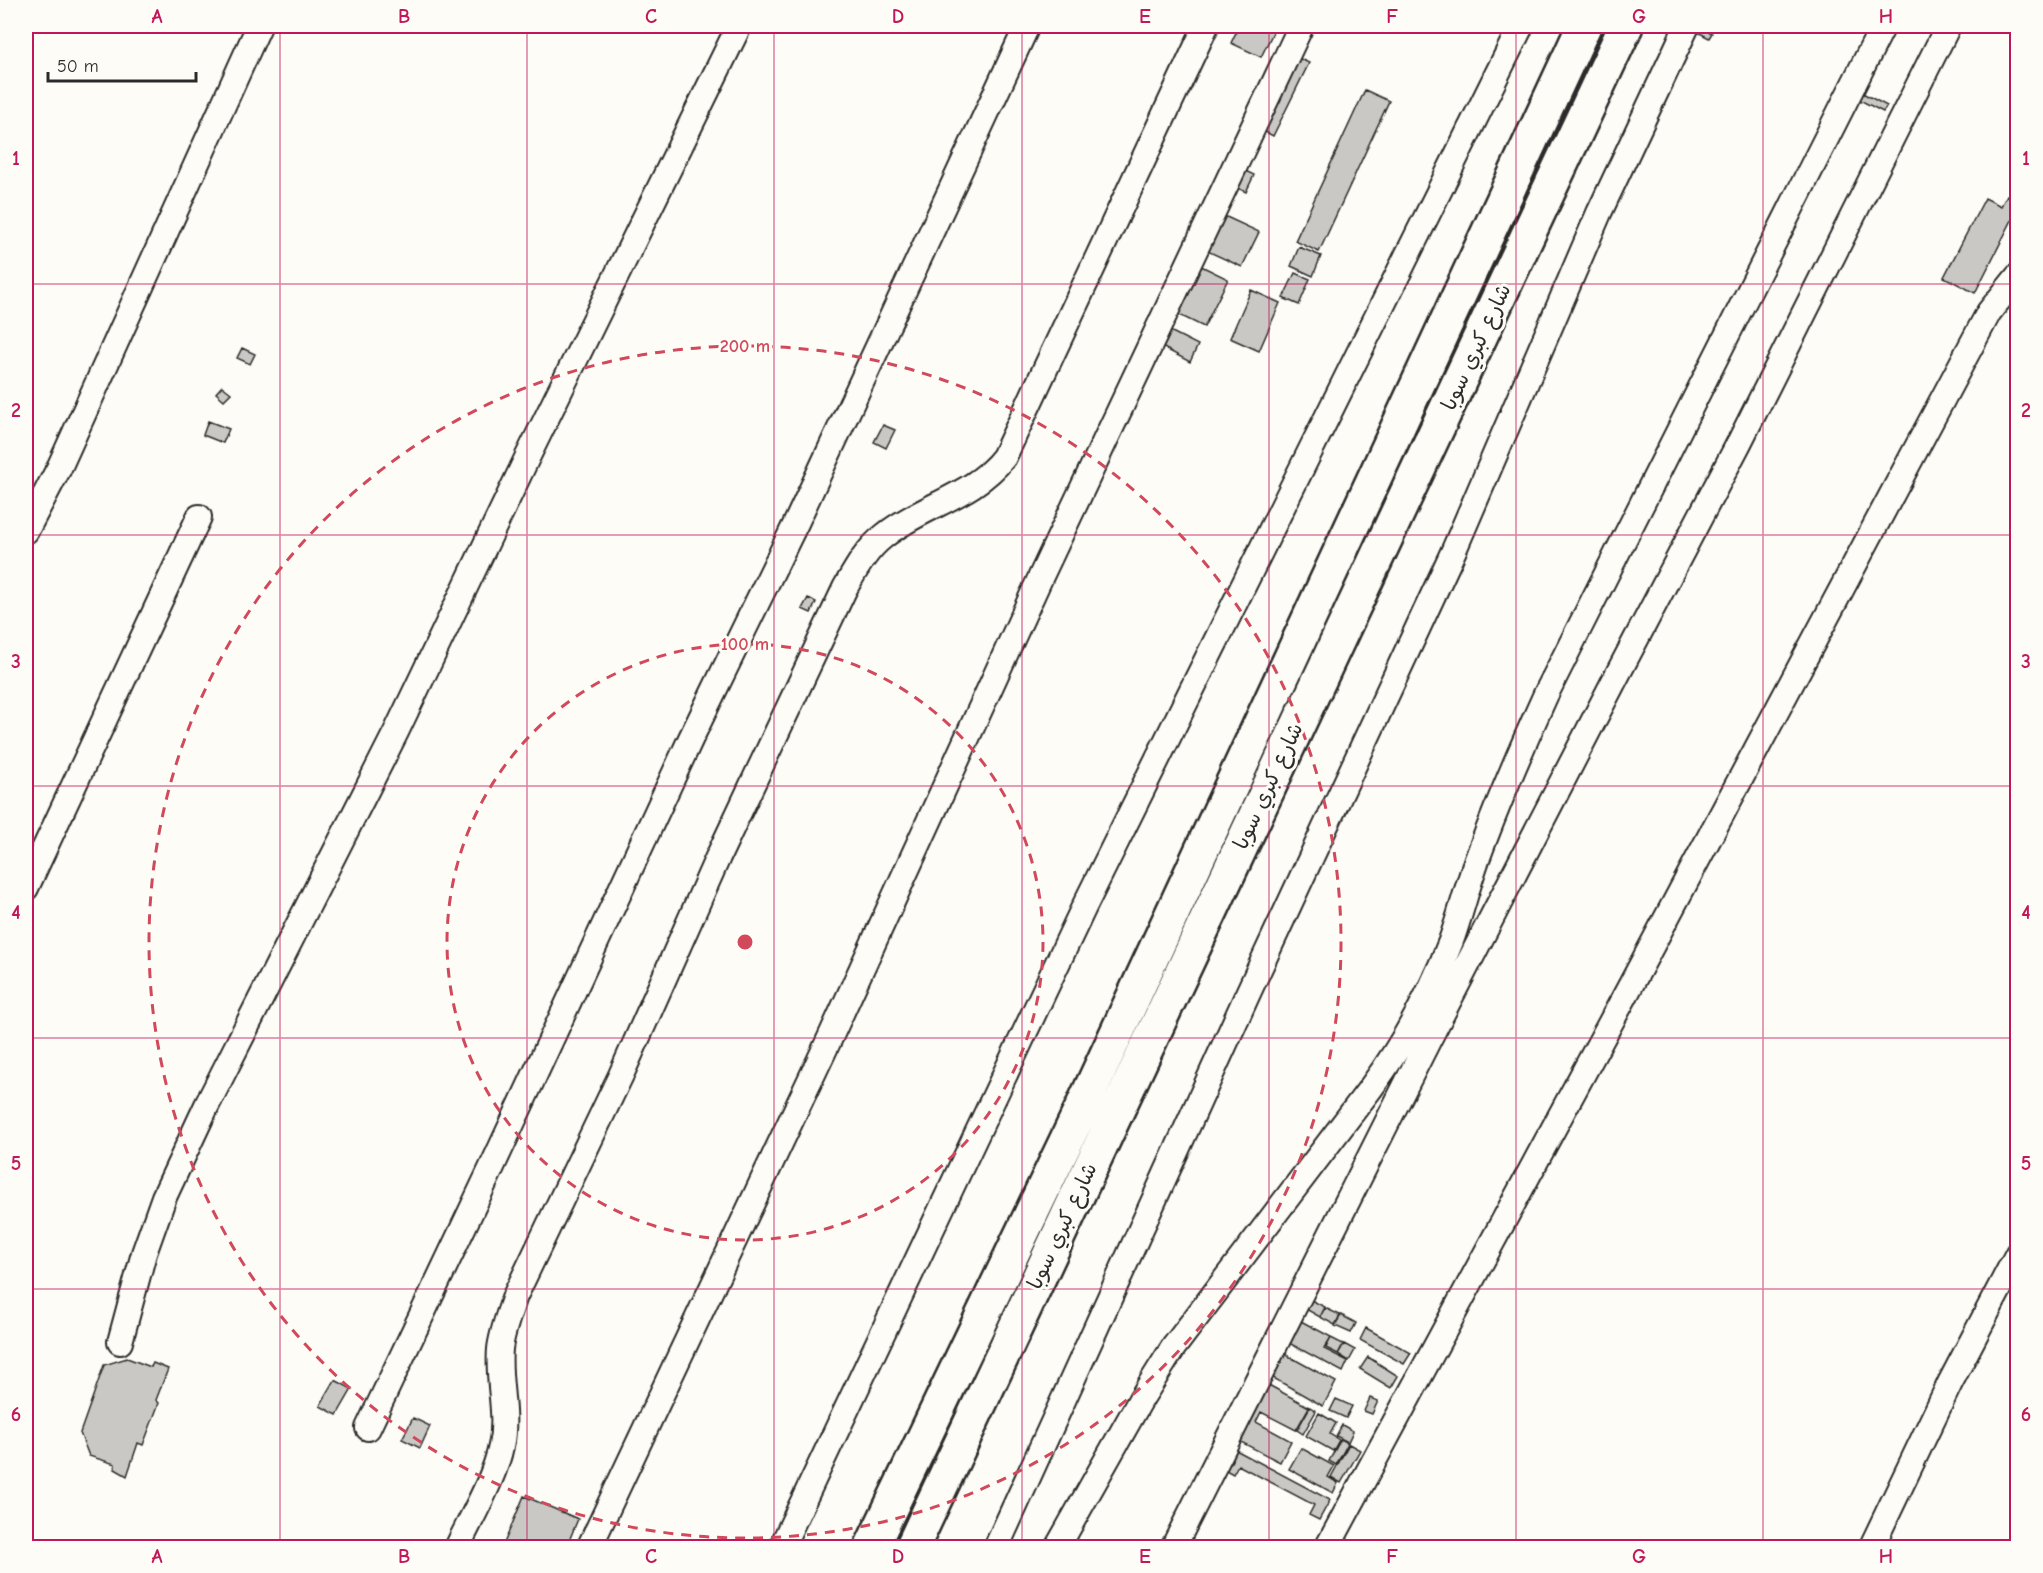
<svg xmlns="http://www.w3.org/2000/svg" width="2043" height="1573" font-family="'Comic Neue','Playpen Sans Arabic',sans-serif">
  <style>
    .building { fill: #c9c8c4; stroke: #2b2b2b; stroke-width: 1.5 }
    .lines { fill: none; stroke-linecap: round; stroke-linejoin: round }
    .minor-casing { stroke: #2b2b2b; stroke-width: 28 }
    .trunk-casing { stroke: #2b2b2b; stroke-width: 38 }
    .minor { stroke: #fdfcf7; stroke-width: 24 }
    .trunk { stroke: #fdfcf7; stroke-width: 33 }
    .grid { fill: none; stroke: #c2185b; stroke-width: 1.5; stroke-opacity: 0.55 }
    .ring { fill: none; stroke: #d1495b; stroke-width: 3; stroke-dasharray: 10 8 }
    .labels { text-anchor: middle; stroke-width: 6; stroke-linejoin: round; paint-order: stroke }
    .street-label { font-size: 21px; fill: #2b2b2b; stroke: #fdfcf7 }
    .centre { fill: #d1495b; stroke: #fdfcf7; stroke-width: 3 }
    .ring-label { font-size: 18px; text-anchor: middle; font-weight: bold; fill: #d1495b; stroke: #fdfcf7; stroke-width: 6; stroke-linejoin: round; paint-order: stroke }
    .neatline { fill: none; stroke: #c2185b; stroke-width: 2 }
    .grid-label { font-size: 20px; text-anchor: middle; font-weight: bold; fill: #c2185b }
  </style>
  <rect width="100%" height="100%" fill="#fdfcf7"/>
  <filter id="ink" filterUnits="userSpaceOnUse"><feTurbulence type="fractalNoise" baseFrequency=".0167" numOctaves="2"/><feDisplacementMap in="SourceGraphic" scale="12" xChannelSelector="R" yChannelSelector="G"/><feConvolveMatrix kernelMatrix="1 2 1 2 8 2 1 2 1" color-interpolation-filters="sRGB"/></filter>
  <g filter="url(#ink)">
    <!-- building -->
    <path class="building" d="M1239,26H1276L1261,57L1231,43Z
      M1697,26L1712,33L1709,38L1694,30Z
      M1292,55L1309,63L1273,136L1256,127Z
      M1855,89L1887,106L1883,112L1852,96Z
      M1365,90L1389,101L1319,252L1295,241Z
      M1237,167L1254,175L1246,192L1229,184Z
      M2007,195L2018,200V205L2013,213L2015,214L1975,293L1944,277L1985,198L2001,206Z
      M1220,214L1259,232L1242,267L1203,249Z
      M1299,247L1321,256L1313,276L1291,266Z
      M1195,263L1228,279L1204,327L1171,311Z
      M1295,273L1310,279L1299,305L1283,298Z
      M1251,290L1280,303L1259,351L1230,338Z
      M1166,329L1198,345L1190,362L1158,345Z
      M242,348L255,354L250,364L237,358Z
      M222,386L231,393L224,400L216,393Z
      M208,421L229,429L223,443L203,435Z
      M883,425L895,430L886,448L874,442Z
      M808,598L816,602L811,613L802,609Z
      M1309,1299L1325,1307L1320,1317L1304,1308Z
      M1325,1308L1340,1315L1335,1325L1320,1317Z
      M1341,1315L1356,1323L1351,1333L1335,1326Z
      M1299,1320L1331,1337L1324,1349L1348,1361L1343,1372L1287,1342Z
      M1366,1328L1411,1353L1404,1364L1360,1340Z
      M1331,1338L1343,1344L1338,1354L1326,1348Z
      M1344,1344L1355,1350L1349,1361L1338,1354Z
      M1281,1352L1336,1382L1323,1406L1268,1375Z
      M1368,1357L1398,1376L1391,1388L1360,1369Z
      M127,1358L151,1367L153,1363L168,1369L156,1400L159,1403L143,1445L138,1443L127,1476L115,1469V1464L89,1456L80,1433L104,1365Z
      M335,1380L352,1389L337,1415L320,1406Z
      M1265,1383L1309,1407L1296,1430L1261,1412L1256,1422L1291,1441L1280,1462L1235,1439Z
      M1370,1398L1378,1401L1372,1414L1364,1411Z
      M1336,1399L1352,1406L1346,1418L1330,1411Z
      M1310,1407L1316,1411L1303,1434L1297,1430Z
      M1319,1413L1336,1423L1330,1434L1339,1440L1333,1451L1306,1436Z
      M413,1418L430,1426L420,1448L402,1439Z
      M1342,1425L1353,1431L1348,1442L1336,1436Z
      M1341,1439L1348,1443L1336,1465L1329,1461Z
      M1349,1444L1360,1450L1341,1483L1331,1477Z
      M1232,1448L1330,1500L1319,1520L1309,1515L1314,1505L1238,1465L1233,1474L1222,1468Z
      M1301,1448L1334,1466L1328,1477L1338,1483L1333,1493L1289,1469Z
      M524,1496L578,1519L566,1548H502Z"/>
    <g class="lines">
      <defs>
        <path id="minor" d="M26,531L59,468L259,26
          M26,888L199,517
          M120,1342L144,1253L164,1197L207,1105L396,732L527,458L739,26
          M368,1428L491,1169L691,738L796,523L1027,26
          M457,1548C471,1518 495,1477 501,1446C508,1414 497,1381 500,1349C502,1331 509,1314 515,1296L621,1075L718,857L845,588C856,569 866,550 884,536C921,506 974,496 1004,457L1206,26
          M589,1548L829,1040L1042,574L1301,26
          M781,1548L1084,907L1521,26
          M996,1548L1249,991L1454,550L1599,213L1687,26
          M1057,1548L1141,1399L1173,1348L1370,1089C1405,1042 1430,995 1451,941C1461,913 1468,883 1479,854C1499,800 1522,747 1546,694L1883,26
          M1173,1548L1429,1039L1613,683L1739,443L1948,26
          M1327,1548L1625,996L1989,312L2018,276
          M1871,1548L1950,1383L2018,1253"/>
        <path id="trunk" d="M871,1548L1082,1108L1584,26
          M912,1548L1626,26"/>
      </defs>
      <!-- minor casing -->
      <use href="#minor" class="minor-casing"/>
      <!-- trunk casing -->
      <use href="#trunk" class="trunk-casing"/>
      <!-- minor -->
      <use href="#minor" class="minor"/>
      <!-- trunk -->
      <use href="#trunk" class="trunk"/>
    </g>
  </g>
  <!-- grid -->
  <path class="grid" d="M280,26V1548M527,26V1548M774,26V1548M1022,26V1548M1269,26V1548M1516,26V1548M1763,26V1548M26,284H2018M26,535H2018M26,786H2018M26,1038H2018M26,1289H2018"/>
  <!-- distance rings -->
  <g class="ring">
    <circle cx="745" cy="942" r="298"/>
    <circle cx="745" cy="942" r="596"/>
  </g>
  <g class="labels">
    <!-- street labels -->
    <g class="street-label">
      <text transform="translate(1476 347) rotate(-65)" y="7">شارع كبري سوبا</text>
      <text transform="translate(1268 786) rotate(-65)" y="7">شارع كبري سوبا</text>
      <text transform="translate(1062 1226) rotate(-65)" y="7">شارع كبري سوبا</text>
    </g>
  </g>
  <circle cx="745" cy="942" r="9" class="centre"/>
  <g class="ring-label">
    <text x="745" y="352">200 m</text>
    <text x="745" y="650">100 m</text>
  </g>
  <!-- margin -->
  <rect width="2043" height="1573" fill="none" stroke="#fdfcf7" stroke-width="66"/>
  <!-- scale -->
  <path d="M48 72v9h148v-9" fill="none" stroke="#2b2b2b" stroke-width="3"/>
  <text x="57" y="72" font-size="18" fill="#2b2b2b" stroke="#fdfcf7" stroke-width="4.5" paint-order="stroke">50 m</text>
  <rect x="33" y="33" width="1977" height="1507" class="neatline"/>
  <g class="grid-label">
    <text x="157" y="23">A</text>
    <text x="404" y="23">B</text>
    <text x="651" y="23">C</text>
    <text x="898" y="23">D</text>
    <text x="1145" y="23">E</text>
    <text x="1392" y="23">F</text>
    <text x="1639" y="23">G</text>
    <text x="1886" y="23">H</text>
    <text x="16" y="165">1</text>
    <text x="2026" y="165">1</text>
    <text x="16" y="417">2</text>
    <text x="2026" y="417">2</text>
    <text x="16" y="668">3</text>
    <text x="2026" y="668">3</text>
    <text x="16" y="919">4</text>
    <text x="2026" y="919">4</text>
    <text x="16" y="1170">5</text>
    <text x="2026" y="1170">5</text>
    <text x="16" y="1421">6</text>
    <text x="2026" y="1421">6</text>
    <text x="157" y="1563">A</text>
    <text x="404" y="1563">B</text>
    <text x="651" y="1563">C</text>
    <text x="898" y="1563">D</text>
    <text x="1145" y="1563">E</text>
    <text x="1392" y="1563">F</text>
    <text x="1639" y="1563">G</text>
    <text x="1886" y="1563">H</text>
  </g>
</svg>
